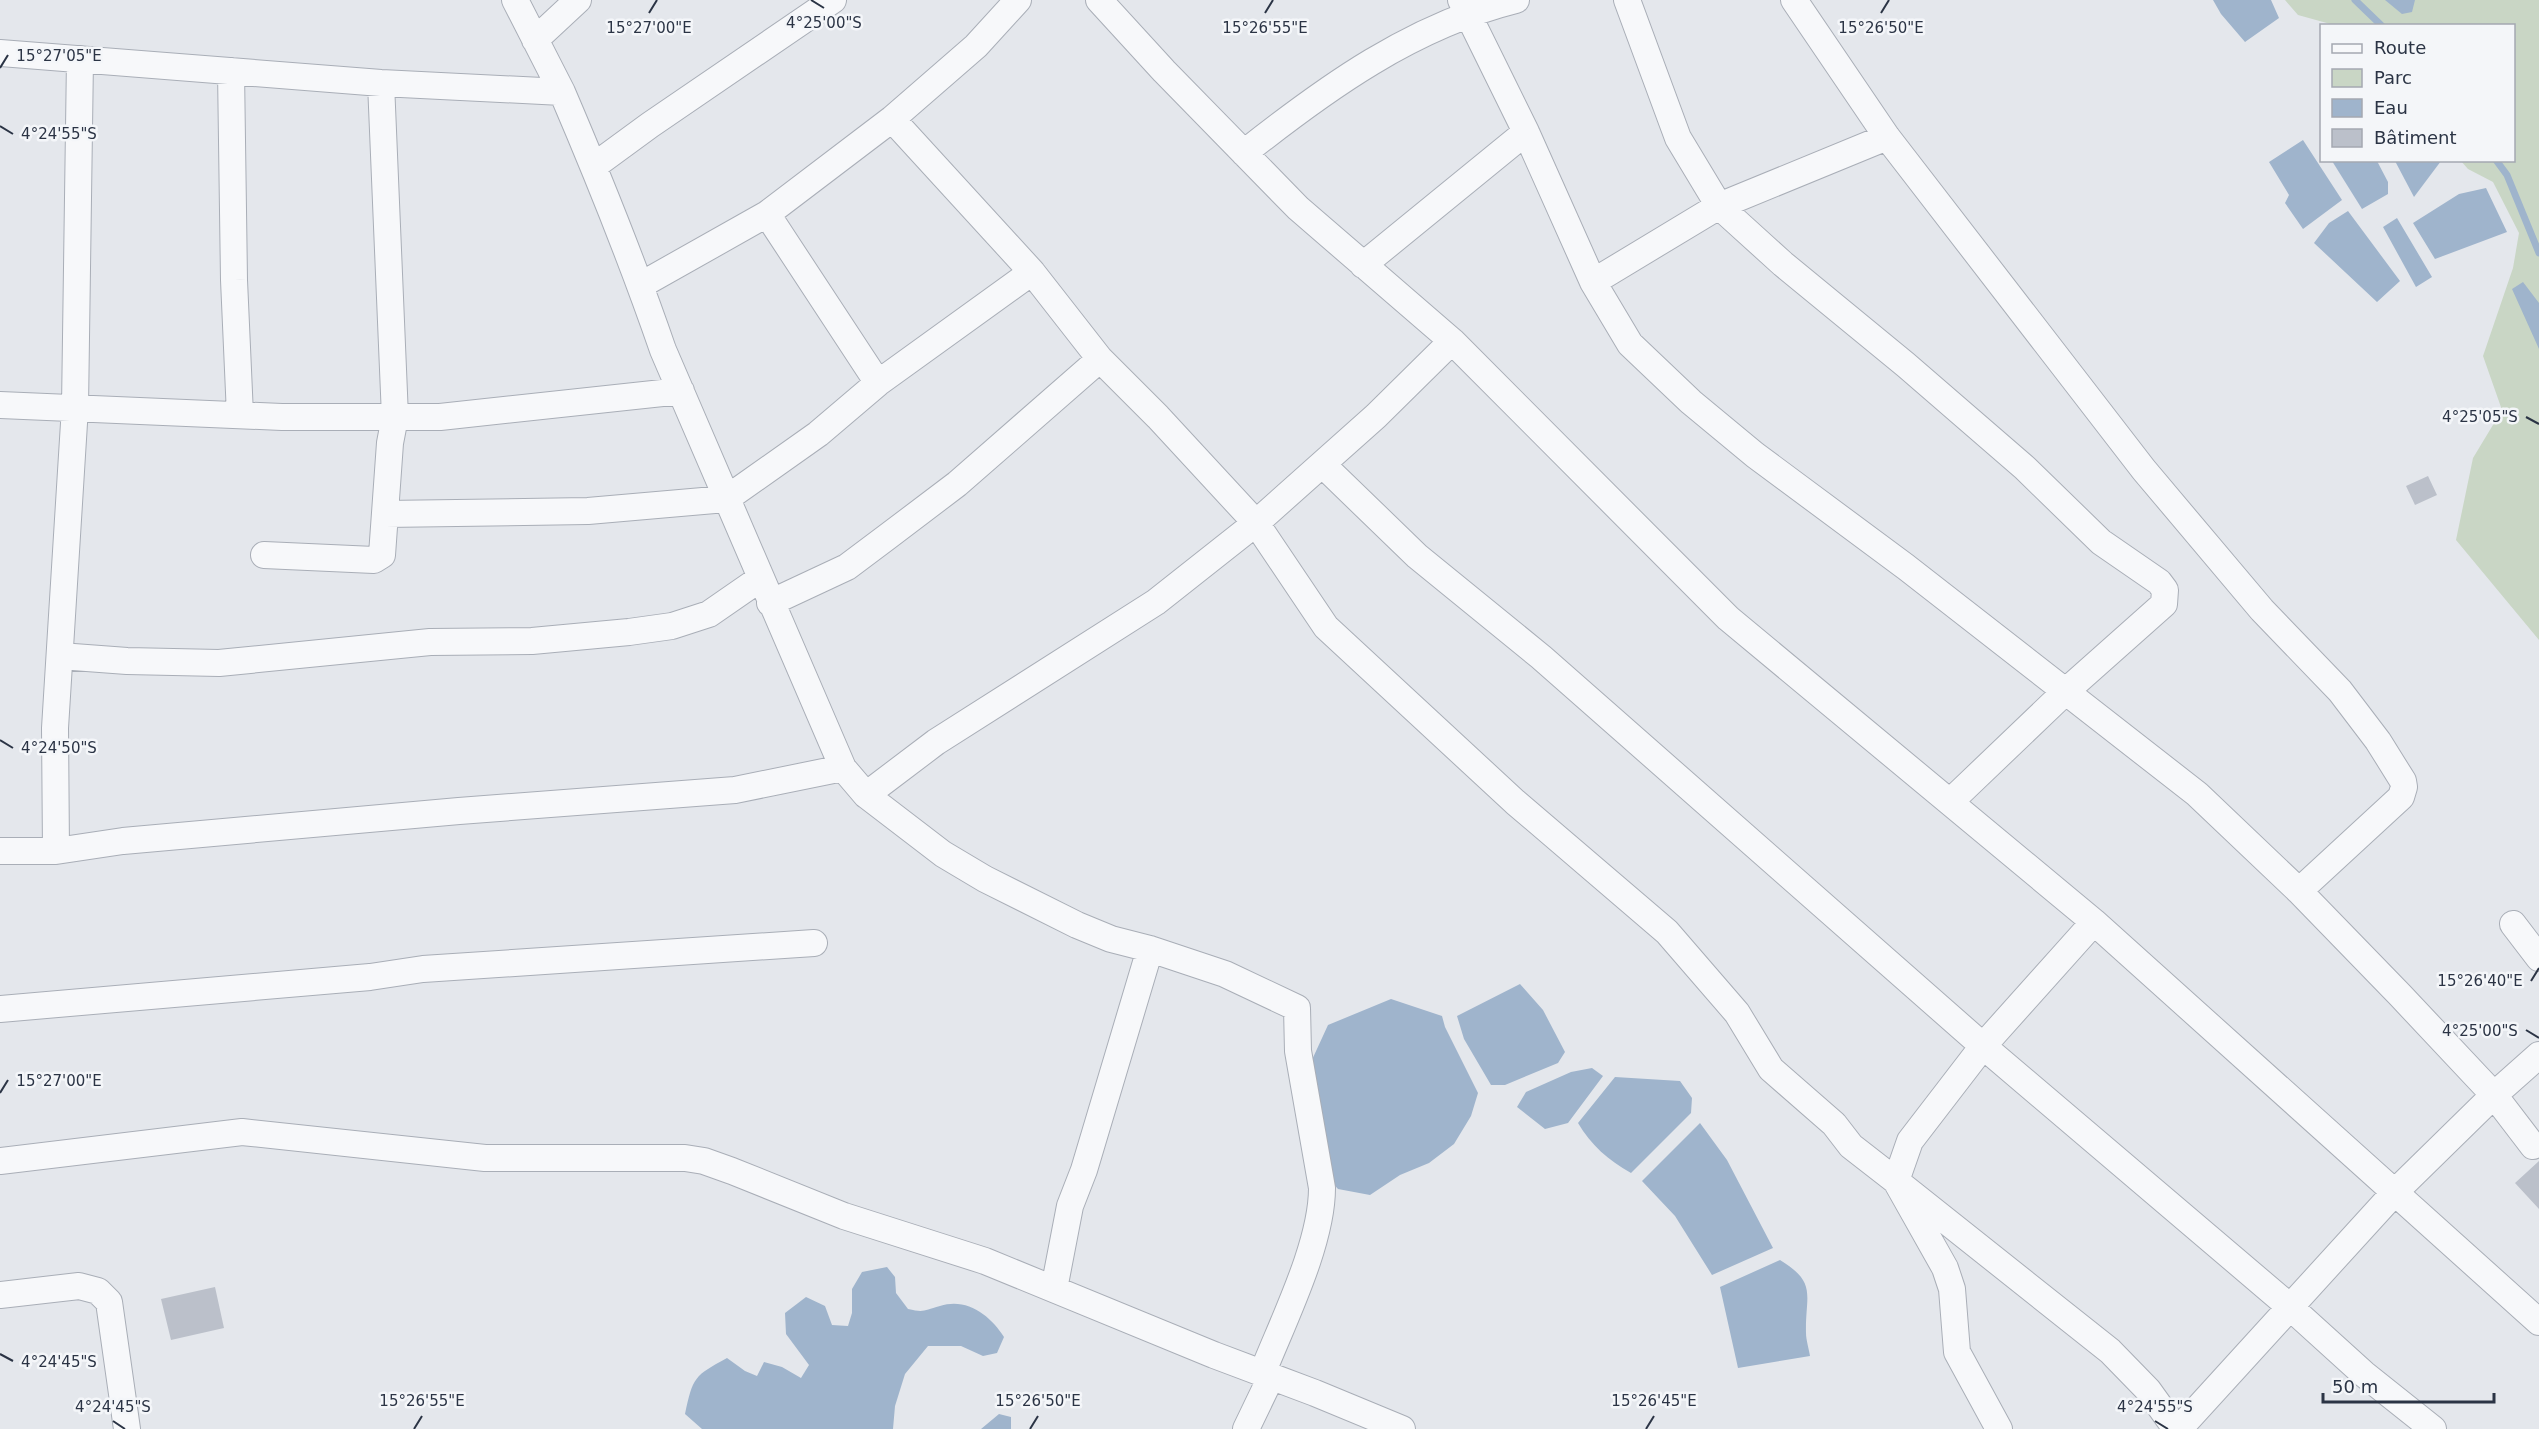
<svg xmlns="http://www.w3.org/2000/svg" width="2539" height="1429" font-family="'DejaVu Sans',sans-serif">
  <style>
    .green { fill: #c9d6c5 }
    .water { fill: #9fb4cc }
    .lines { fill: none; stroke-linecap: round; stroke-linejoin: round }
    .stream { stroke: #9fb4cc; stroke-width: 7 }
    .building { fill: #bbc0ca }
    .street-casing { stroke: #a9aeb7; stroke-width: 28 }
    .street { stroke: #f7f8fa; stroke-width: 26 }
    .ticks { fill: none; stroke: #2b3445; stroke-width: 2 }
    .ticks-label { font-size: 15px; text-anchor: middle; fill: #2b3445; stroke: #f4f6f9; stroke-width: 5; stroke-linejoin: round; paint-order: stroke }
  </style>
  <rect width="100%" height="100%" fill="#e4e7ec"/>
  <!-- green -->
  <path class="green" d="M2285,0H2539V640L2456,540L2473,458L2502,410L2483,356L2513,268L2519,233L2493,182L2468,169L2461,161L2514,160V26L2334,25L2298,15Z"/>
  <!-- water -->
  <path class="water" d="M2213,0H2271L2279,18L2245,42L2221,14Z
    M2385,0H2415L2412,12L2402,14Z
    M2303,140L2342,200L2303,229L2285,203L2289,195L2269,162Z
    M2332,161H2377L2388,182V194L2362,209Z
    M2395,161H2441L2414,197Z
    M2486,188L2507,232L2435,259L2413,223L2459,194Z
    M2348,211L2400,281L2377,302L2314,243L2329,223Z
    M2397,218L2432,277L2416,287L2383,227Z
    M2523,282L2539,303V349L2512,289Z
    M1520,984L1543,1010L1565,1052L1558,1063L1505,1085H1491L1464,1039L1457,1016Z
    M1391,999L1442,1016L1445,1027L1478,1093L1471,1116L1454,1144L1429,1163L1400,1175L1370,1195L1338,1189L1318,1167L1311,1062L1328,1025Z
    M1592,1068L1603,1076L1568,1123L1545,1129L1517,1107L1526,1092L1571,1072Z
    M1615,1077L1680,1081L1692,1098L1691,1113L1631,1173C1608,1160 1591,1145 1578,1123Z
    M1700,1123L1727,1160L1773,1248L1712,1275L1675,1216L1642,1181Z
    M1780,1260C1818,1283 1805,1295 1806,1333C1806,1340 1809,1349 1810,1356L1738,1368L1720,1287Z
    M887,1267L895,1277L896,1293L908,1309C925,1313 924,1310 940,1306C967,1297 991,1316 1004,1337L997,1353L983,1356L961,1346H928L905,1374L895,1406L893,1429H702L685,1414C693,1377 694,1376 727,1358L745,1371L757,1376L764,1362L782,1367L801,1378L809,1365L786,1334L785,1313L806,1297L825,1306L832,1325L848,1326L852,1313V1289L862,1272Z
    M999,1414L1011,1417V1429H981Z"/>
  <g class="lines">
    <!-- stream -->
    <path class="stream" d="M2355,0L2382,26
      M2496,160L2507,175L2539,253"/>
  </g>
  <!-- building -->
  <path class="building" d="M2428,476L2437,495L2415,505L2406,486Z
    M2539,1161V1209L2515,1183Z
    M215,1287L224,1328L171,1340L161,1299Z"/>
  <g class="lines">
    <defs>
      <path id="street" d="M515,0L562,92
        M1099,0L1164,71L1298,208L1452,341L1728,618L2094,922L2539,1322
        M1461,0L1526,132L1593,282L1630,344L1691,402L1755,455L1906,567L2197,794L2299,891L2400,995L2494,1095L2533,1146
        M1627,0L1678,138L1719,206L1783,264L1906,365L2025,468L2101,542L2159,582L2165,590L2164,604L2065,692L1950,802
        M1794,0L1887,137L2144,470L2262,610L2340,691L2378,741L2403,781L2404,787L2401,797L2299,891
        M535,40L578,0
        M0,53L381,83L562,92C598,176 633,263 663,350L843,768L866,795L943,854L985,879L1077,925L1111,939L1150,949L1225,974L1297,1008L1298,1051L1322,1188C1322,1244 1283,1321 1262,1374
        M231,71L234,280L240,415
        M892,119L1032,272L1100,359L1158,417L1256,523L1326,627L1515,802L1667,932L1737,1013L1771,1069L1834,1124L1851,1146L1896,1181L1945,1268L1952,1289L1957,1352L1999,1429
        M1244,153C1326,88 1412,26 1516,0
        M594,166L650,125L833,0
        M767,214L878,383
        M1363,265L1526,132
        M1593,282L1719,206L1887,137
        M641,285L767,214L892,119L976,46L1018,0
        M0,405L282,417H440L681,391
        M1322,464L1417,556L1541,657L1983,1046L2290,1307L2364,1374L2433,1429
        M385,514L588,511L726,499L818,434L878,383L1032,272
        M264,555L374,560L382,555L390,443L395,417L381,83
        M770,603L847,567L887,537L957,484L1100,359
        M60,656L127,661L219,663L430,642L532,641L629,632L672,626L709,614L761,578
        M866,795L936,742L1156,602L1256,523L1376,416L1452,341
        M0,851H56L123,841L459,811L735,790L843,768
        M56,851L55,728L75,407L80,59
        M2094,922L1983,1046L1910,1141L1896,1181L2110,1351L2148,1390L2176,1429
        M2513,924L2539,958
        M0,1009L370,977L423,969L814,943
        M0,1161L242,1132L485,1158H685L704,1161L732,1171L844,1216L985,1261L1214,1355L1315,1393L1402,1429
        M1054,1289L1070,1206L1084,1170L1150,949
        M0,1295L79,1286L98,1291L109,1302L127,1429
        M1246,1429L1271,1377
        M2179,1429L2395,1192L2494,1095L2539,1055"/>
    </defs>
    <!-- street casing -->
    <use href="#street" class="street-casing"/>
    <!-- street -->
    <use href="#street" class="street"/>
  </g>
  <!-- ticks -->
  <path class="ticks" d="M811,0L824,8M649,13L657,0M1265,13L1273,0M1881,13L1889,0M0,68L8,55M0,126L13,134M2526,417L2539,424M0,740L13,748M2531,981L2539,968M2526,1030L2539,1038M0,1093L8,1080M0,1354L13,1361M113,1421L125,1429M2155,1421L2168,1429M414,1429L422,1416M1030,1429L1038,1416M1646,1429L1654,1416"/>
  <g class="ticks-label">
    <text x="824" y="28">4°25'00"S</text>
    <text x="649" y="33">15°27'00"E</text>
    <text x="1265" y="33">15°26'55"E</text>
    <text x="1881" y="33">15°26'50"E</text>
    <text x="59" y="61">15°27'05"E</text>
    <text x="59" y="139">4°24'55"S</text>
    <text x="2480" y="422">4°25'05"S</text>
    <text x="59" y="753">4°24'50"S</text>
    <text x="2480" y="986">15°26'40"E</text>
    <text x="2480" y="1036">4°25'00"S</text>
    <text x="59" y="1086">15°27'00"E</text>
    <text x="59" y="1367">4°24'45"S</text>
    <text x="422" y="1406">15°26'55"E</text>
    <text x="1038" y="1406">15°26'50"E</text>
    <text x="1654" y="1406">15°26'45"E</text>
    <text x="113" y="1412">4°24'45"S</text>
    <text x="2155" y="1412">4°24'55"S</text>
  </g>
  <!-- legend -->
  <rect x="2320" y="24" width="195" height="138" fill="#f4f6f9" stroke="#a4a8b1" stroke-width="1.5"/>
  <rect x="2332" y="44" width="30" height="9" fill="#f7f8fa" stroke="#a4a8b1" stroke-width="1.5"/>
  <text x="2374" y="54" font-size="18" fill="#2b3445">Route</text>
  <rect x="2332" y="69" width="30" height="18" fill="#c9d6c5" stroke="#a4a8b1" stroke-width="1.5"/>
  <text x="2374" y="84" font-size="18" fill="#2b3445">Parc</text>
  <rect x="2332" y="99" width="30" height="18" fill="#9fb4cc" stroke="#a4a8b1" stroke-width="1.5"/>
  <text x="2374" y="114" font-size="18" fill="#2b3445">Eau</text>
  <rect x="2332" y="129" width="30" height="18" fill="#bbc0ca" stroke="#a4a8b1" stroke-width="1.5"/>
  <text x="2374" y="144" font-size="18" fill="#2b3445">Bâtiment</text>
  <!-- scale -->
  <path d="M2323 1393v9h171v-9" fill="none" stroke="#2b3445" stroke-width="3"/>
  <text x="2332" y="1393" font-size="18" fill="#2b3445" stroke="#f4f6f9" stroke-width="4.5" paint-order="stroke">50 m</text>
</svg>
